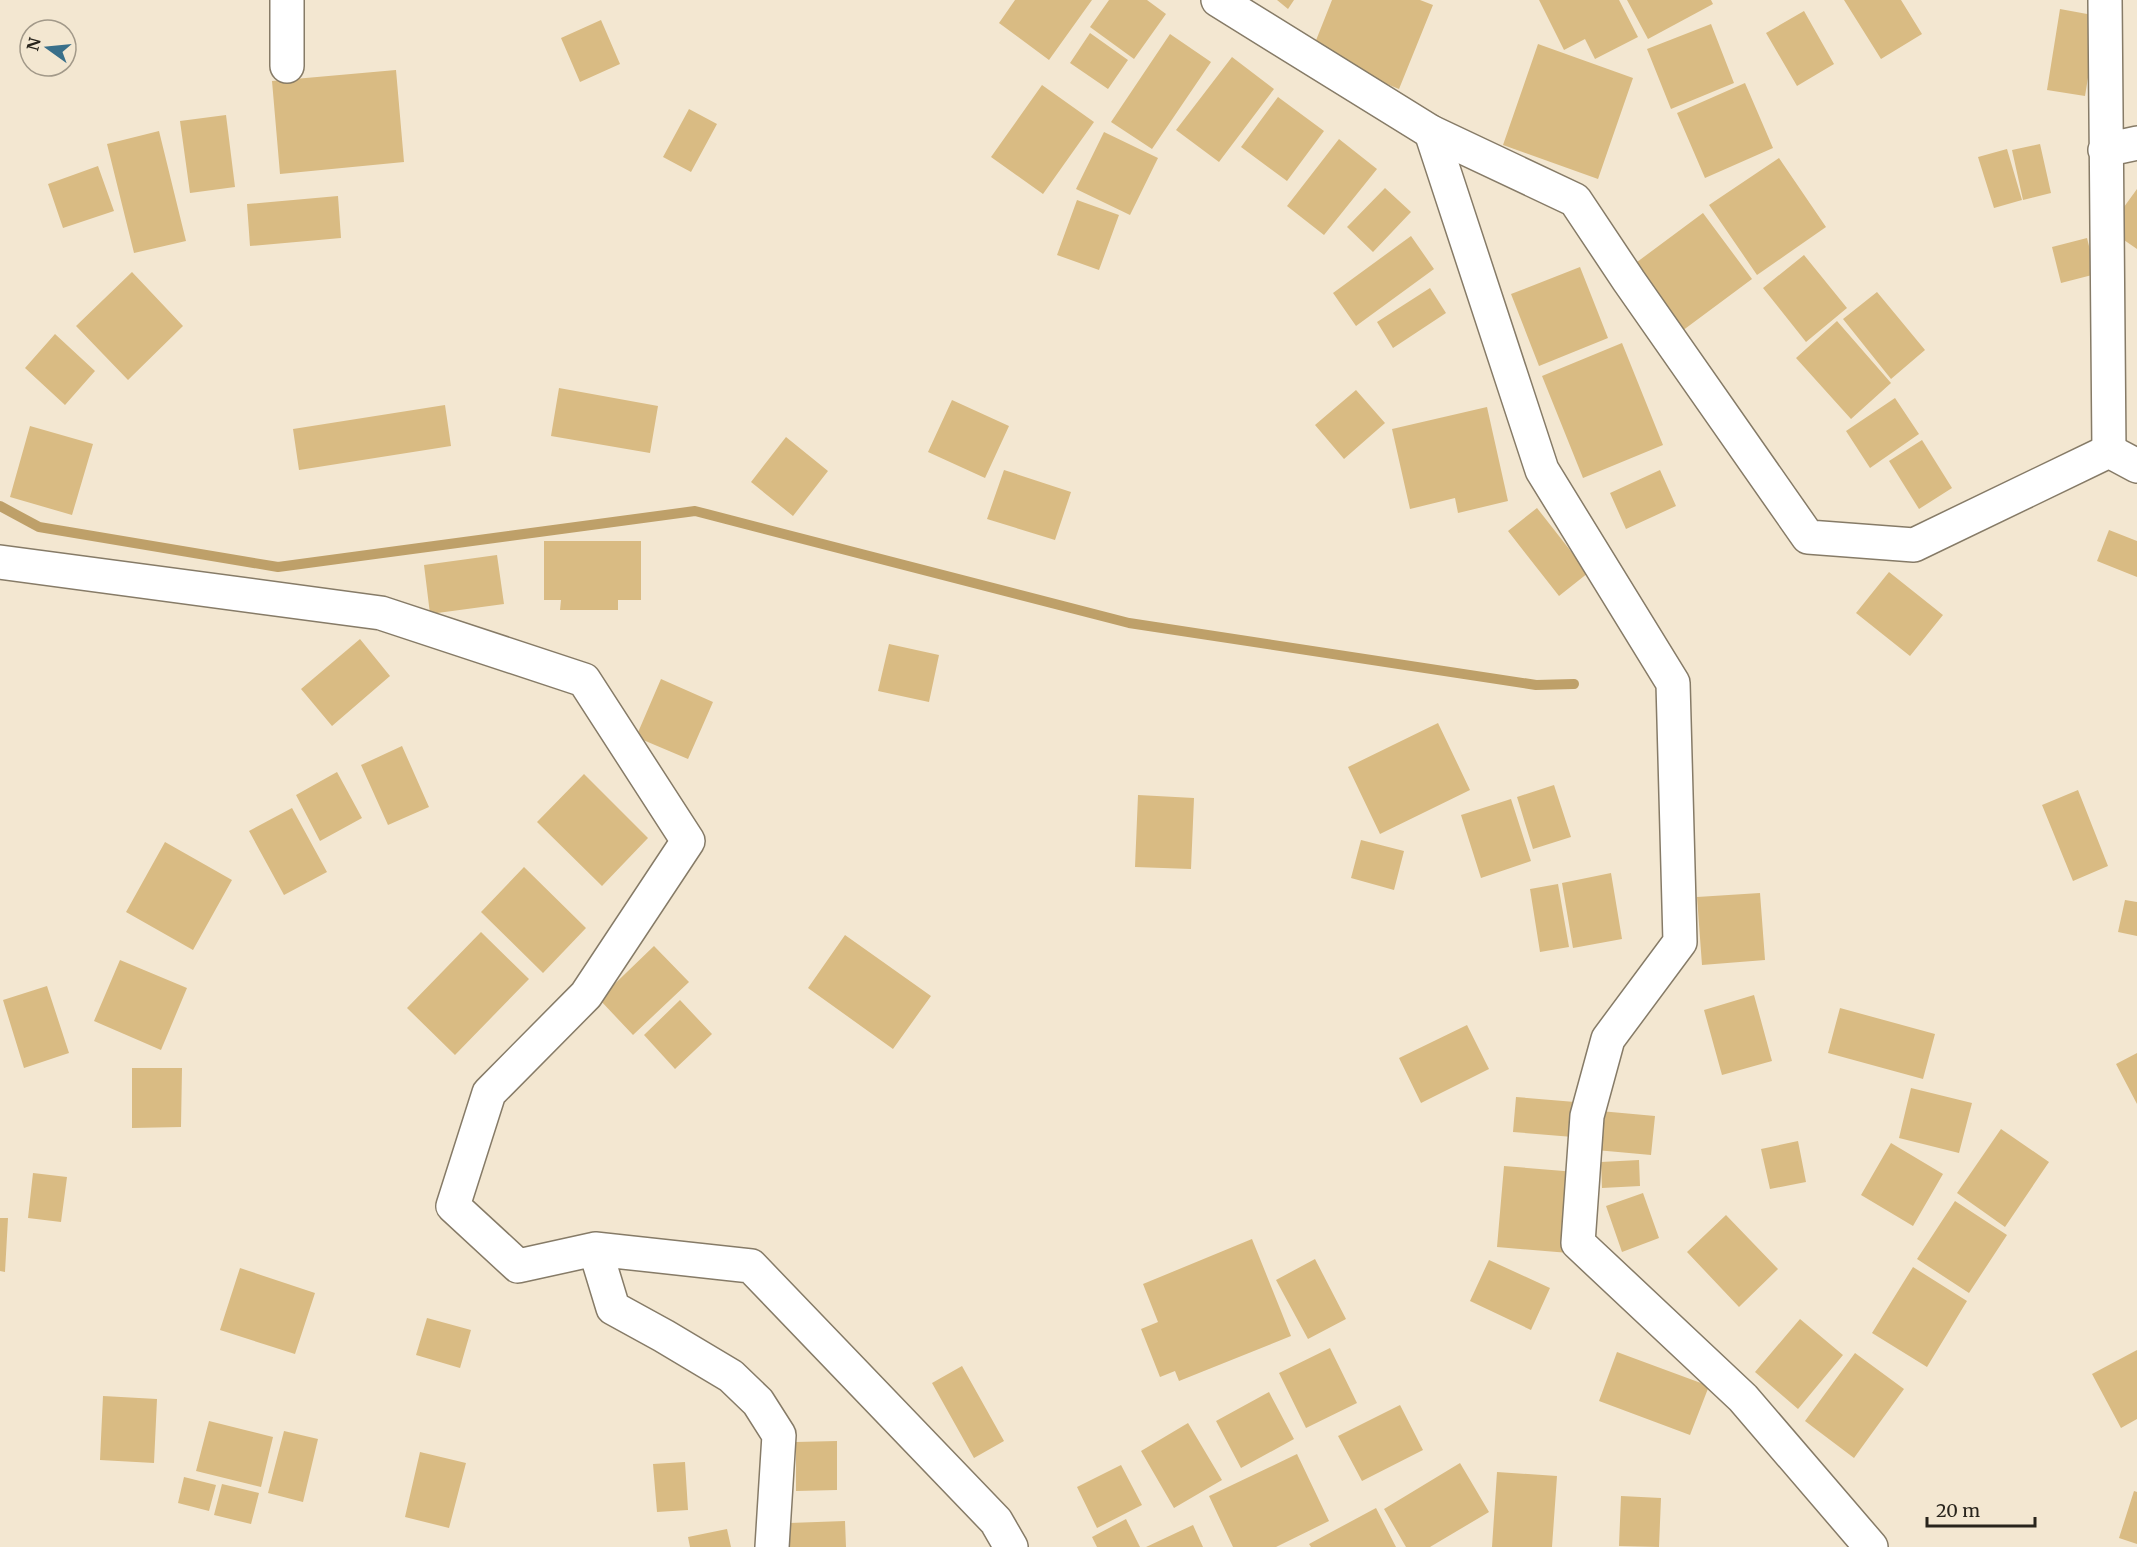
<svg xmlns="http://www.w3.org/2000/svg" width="2137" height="1547" font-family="Merriweather,serif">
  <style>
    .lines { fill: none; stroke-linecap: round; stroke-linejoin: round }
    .stream { stroke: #bea069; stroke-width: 10 }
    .building { fill: #d9bb83 }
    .street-casing { stroke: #867b67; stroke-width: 36 }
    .secondary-casing { stroke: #867b67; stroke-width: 36 }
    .street { stroke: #fff; stroke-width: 33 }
    .secondary { stroke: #fff; stroke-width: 33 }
  </style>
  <rect width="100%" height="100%" fill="#f3e7d1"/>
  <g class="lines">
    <!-- stream -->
    <path class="stream" d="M0,506L39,527L278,567L695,511L1129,623L1536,685L1574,684"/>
  </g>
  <!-- building -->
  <path class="building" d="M1015,0H1092L1049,60L999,23Z
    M1109,0H1147L1166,14L1134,59L1090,27Z
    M1277,0H1294L1288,9Z
    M1332,0H1420L1433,5L1399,89L1311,53Z
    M1539,0H1619L1638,37L1595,59L1585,39L1564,50Z
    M1627,0H1711L1713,4L1648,39Z
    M1844,0H1901L1922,34L1881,59Z
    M2060,9L2098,16L2085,96L2047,90Z
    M1804,11L1834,64L1797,86L1766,33Z
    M601,20L620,64L580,82L561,38Z
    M1711,24L1734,83L1671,109L1647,49Z
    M1090,33L1128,60L1108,89L1070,63Z
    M1170,34L1211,62L1152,149L1111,122Z
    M1538,44L1633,78L1598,179L1503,145Z
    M1232,57L1274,89L1219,162L1176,130Z
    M396,70L404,162L280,174L272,81Z
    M1745,83L1773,148L1705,178L1677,113Z
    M1042,85L1094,122L1043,194L991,157Z
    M1278,97L1324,131L1287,181L1241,147Z
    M689,109L717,124L691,172L663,157Z
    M226,115L235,187L190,193L180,121Z
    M159,131L186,241L134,253L107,144Z
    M1104,132L1158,158L1130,215L1076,189Z
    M1339,139L1377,169L1324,235L1287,206Z
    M2040,144L2051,193L2023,200L2012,150Z
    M2007,149L2022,200L1994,208L1978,157Z
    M1779,158L1826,227L1757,275L1709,205Z
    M98,166L114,211L63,228L48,184Z
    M1385,188L1411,212L1373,252L1347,227Z
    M2137,189V249L2108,229Z
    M338,196L341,238L250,246L247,204Z
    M1077,200L1119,215L1099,270L1057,255Z
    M1703,213L1752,279L1682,331L1633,265Z
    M1411,236L1434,269L1356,326L1333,293Z
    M2087,238L2096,274L2061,283L2052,247Z
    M1804,255L1847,308L1806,342L1763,288Z
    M1580,267L1608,338L1539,366L1511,294Z
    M132,272L183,326L128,380L76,326Z
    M1430,288L1446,313L1393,348L1377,322Z
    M1877,292L1925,350L1891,379L1843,319Z
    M1837,321L1891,383L1851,419L1796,358Z
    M55,334L95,371L65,405L25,368Z
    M1622,343L1663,445L1583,478L1542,376Z
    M559,388L658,406L650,453L551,436Z
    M1356,390L1385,423L1344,459L1315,425Z
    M1895,398L1919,434L1870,468L1846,431Z
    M952,400L1009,426L985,478L928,452Z
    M445,405L451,446L299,470L293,429Z
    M1487,407L1508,501L1458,513L1455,498L1410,509L1392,429Z
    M30,426L93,444L72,515L10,497Z
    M786,437L828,471L793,516L751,482Z
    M1922,440L1952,488L1919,509L1889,461Z
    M1004,470L1071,492L1055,540L987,519Z
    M1660,470L1676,506L1626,529L1610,493Z
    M1537,508L1588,573L1559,596L1508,531Z
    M2109,530L2137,541V577L2097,561Z
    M544,541H641V600H618V610H560L561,600H544Z
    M497,555L504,604L430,614L424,565Z
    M1889,572L1943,615L1910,656L1856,613Z
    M360,639L390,676L332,726L301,689Z
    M889,644L939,655L929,702L878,691Z
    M661,679L713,702L688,759L636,737Z
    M1438,723L1470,790L1380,834L1348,767Z
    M402,746L429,807L388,825L361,765Z
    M337,772L362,818L320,841L296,795Z
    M584,774L648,838L602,886L537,822Z
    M1554,785L1571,837L1533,849L1517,797Z
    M2078,790L2108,866L2073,881L2042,805Z
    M1138,795L1194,798L1191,869L1135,867Z
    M1511,799L1531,861L1481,878L1461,815Z
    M292,808L327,872L284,895L249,831Z
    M1361,840L1404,851L1394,890L1351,878Z
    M165,842L232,880L193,950L126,912Z
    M524,867L586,928L543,973L481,912Z
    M1611,873L1622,939L1573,948L1562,883Z
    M1558,884L1569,947L1540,952L1530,889Z
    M1760,893L1765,960L1702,965L1697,897Z
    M2125,900L2137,902V936L2118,932Z
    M481,932L529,979L455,1055L407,1008Z
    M845,935L931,996L893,1049L808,988Z
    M654,946L689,982L633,1035L599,999Z
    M120,960L187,988L161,1050L94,1021Z
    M47,986L69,1053L24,1068L3,1000Z
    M1754,995L1772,1061L1722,1075L1704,1010Z
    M680,1000L712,1034L675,1069L644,1035Z
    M1840,1008L1935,1034L1923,1079L1828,1053Z
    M1467,1025L1489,1069L1421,1103L1399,1058Z
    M2137,1053V1104L2116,1064Z
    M132,1068H182L181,1127L132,1128Z
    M1911,1088L1972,1103L1959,1153L1899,1138Z
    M1516,1097L1575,1102L1573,1137L1513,1132Z
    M1600,1111L1655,1116L1651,1155L1596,1150Z
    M2001,1129L2049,1162L2005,1227L1957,1193Z
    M1798,1141L1806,1182L1770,1189L1761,1149Z
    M1891,1143L1943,1174L1913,1226L1861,1195Z
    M1639,1160L1640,1186L1602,1188L1601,1162Z
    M1504,1166L1576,1172L1569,1253L1497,1247Z
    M33,1173L67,1177L61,1222L28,1218Z
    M1643,1193L1659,1238L1622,1252L1606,1206Z
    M1955,1201L2007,1235L1969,1293L1917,1259Z
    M1726,1215L1778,1269L1739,1307L1687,1252Z
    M0,1218H8L5,1272L0,1271Z
    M1252,1239L1291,1336L1179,1381L1175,1371L1160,1377L1141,1329L1158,1322L1143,1284Z
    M1315,1259L1346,1319L1308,1339L1276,1280Z
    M1489,1260L1550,1288L1531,1330L1470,1301Z
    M1913,1267L1967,1301L1927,1367L1872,1333Z
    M240,1268L315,1293L295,1354L220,1330Z
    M427,1318L471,1330L460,1368L416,1355Z
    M1800,1319L1843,1355L1798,1409L1755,1372Z
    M1330,1348L1357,1403L1306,1428L1279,1373Z
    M2137,1350V1419L2121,1428L2092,1374Z
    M1617,1352L1709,1386L1690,1435L1599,1401Z
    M1855,1353L1904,1389L1854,1458L1805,1421Z
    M962,1366L1004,1441L974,1458L932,1383Z
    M1269,1392L1294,1439L1241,1468L1216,1421Z
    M103,1396L157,1399L154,1463L100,1460Z
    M1400,1405L1423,1450L1362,1481L1338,1436Z
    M209,1421L273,1437L261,1487L196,1471Z
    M1188,1423L1222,1480L1174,1508L1141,1451Z
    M284,1431L318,1439L303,1502L268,1493Z
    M837,1441V1490L796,1491V1442Z
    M420,1452L466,1463L449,1528L405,1517Z
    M1297,1454L1329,1521L1276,1547H1233L1209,1496Z
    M685,1462L688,1510L657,1512L653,1464Z
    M1460,1463L1489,1512L1430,1547H1406L1384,1509Z
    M1121,1465L1142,1505L1097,1528L1077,1487Z
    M1497,1472L1557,1476L1552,1547H1492Z
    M184,1477L216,1485L209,1511L178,1503Z
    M222,1484L259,1493L251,1524L214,1515Z
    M2134,1491L2137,1492V1544L2119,1538Z
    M1621,1496L1661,1498L1659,1547L1619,1546Z
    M1376,1508L1396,1547H1311L1309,1544Z
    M1126,1519L1140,1547H1097L1092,1537Z
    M845,1521L846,1547H790L789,1523Z
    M1193,1525L1203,1547H1146Z
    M727,1529L731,1547H690L688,1537Z"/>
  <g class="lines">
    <defs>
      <path id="street" d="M287,0V66
        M2105,0L2109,451
        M1431,132L1542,470L1673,683L1680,942L1608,1039L1587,1116L1578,1243L1743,1398L1871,1547
        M2105,150L2137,143
        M0,562L381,613L584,680L688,841L586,995L489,1093L453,1206L518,1266L595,1249L751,1266L996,1521L1011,1547
        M595,1249L613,1308L664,1336L731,1376L758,1402L779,1435L772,1547"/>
      <path id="secondary" d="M1218,0L1431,132L1575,200L1629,281L1808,537L1914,545L2109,451L2137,466"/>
    </defs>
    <!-- street casing -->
    <use href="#street" class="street-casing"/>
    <!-- secondary casing -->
    <use href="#secondary" class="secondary-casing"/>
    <!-- street -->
    <use href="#street" class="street"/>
    <!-- secondary -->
    <use href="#secondary" class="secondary"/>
  </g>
  <!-- north arrow -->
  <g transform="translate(48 48) rotate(285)"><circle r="28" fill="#f3e7d1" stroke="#a29989" stroke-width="1.5"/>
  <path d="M0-4.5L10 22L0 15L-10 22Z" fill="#396f8a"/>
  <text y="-9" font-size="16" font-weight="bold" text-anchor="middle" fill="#28241c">N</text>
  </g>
  <!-- scale -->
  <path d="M1927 1517v9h108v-9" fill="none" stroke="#28241c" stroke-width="3"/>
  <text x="1936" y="1517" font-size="18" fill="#28241c" stroke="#f3e7d1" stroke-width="4.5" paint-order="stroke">20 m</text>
</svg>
